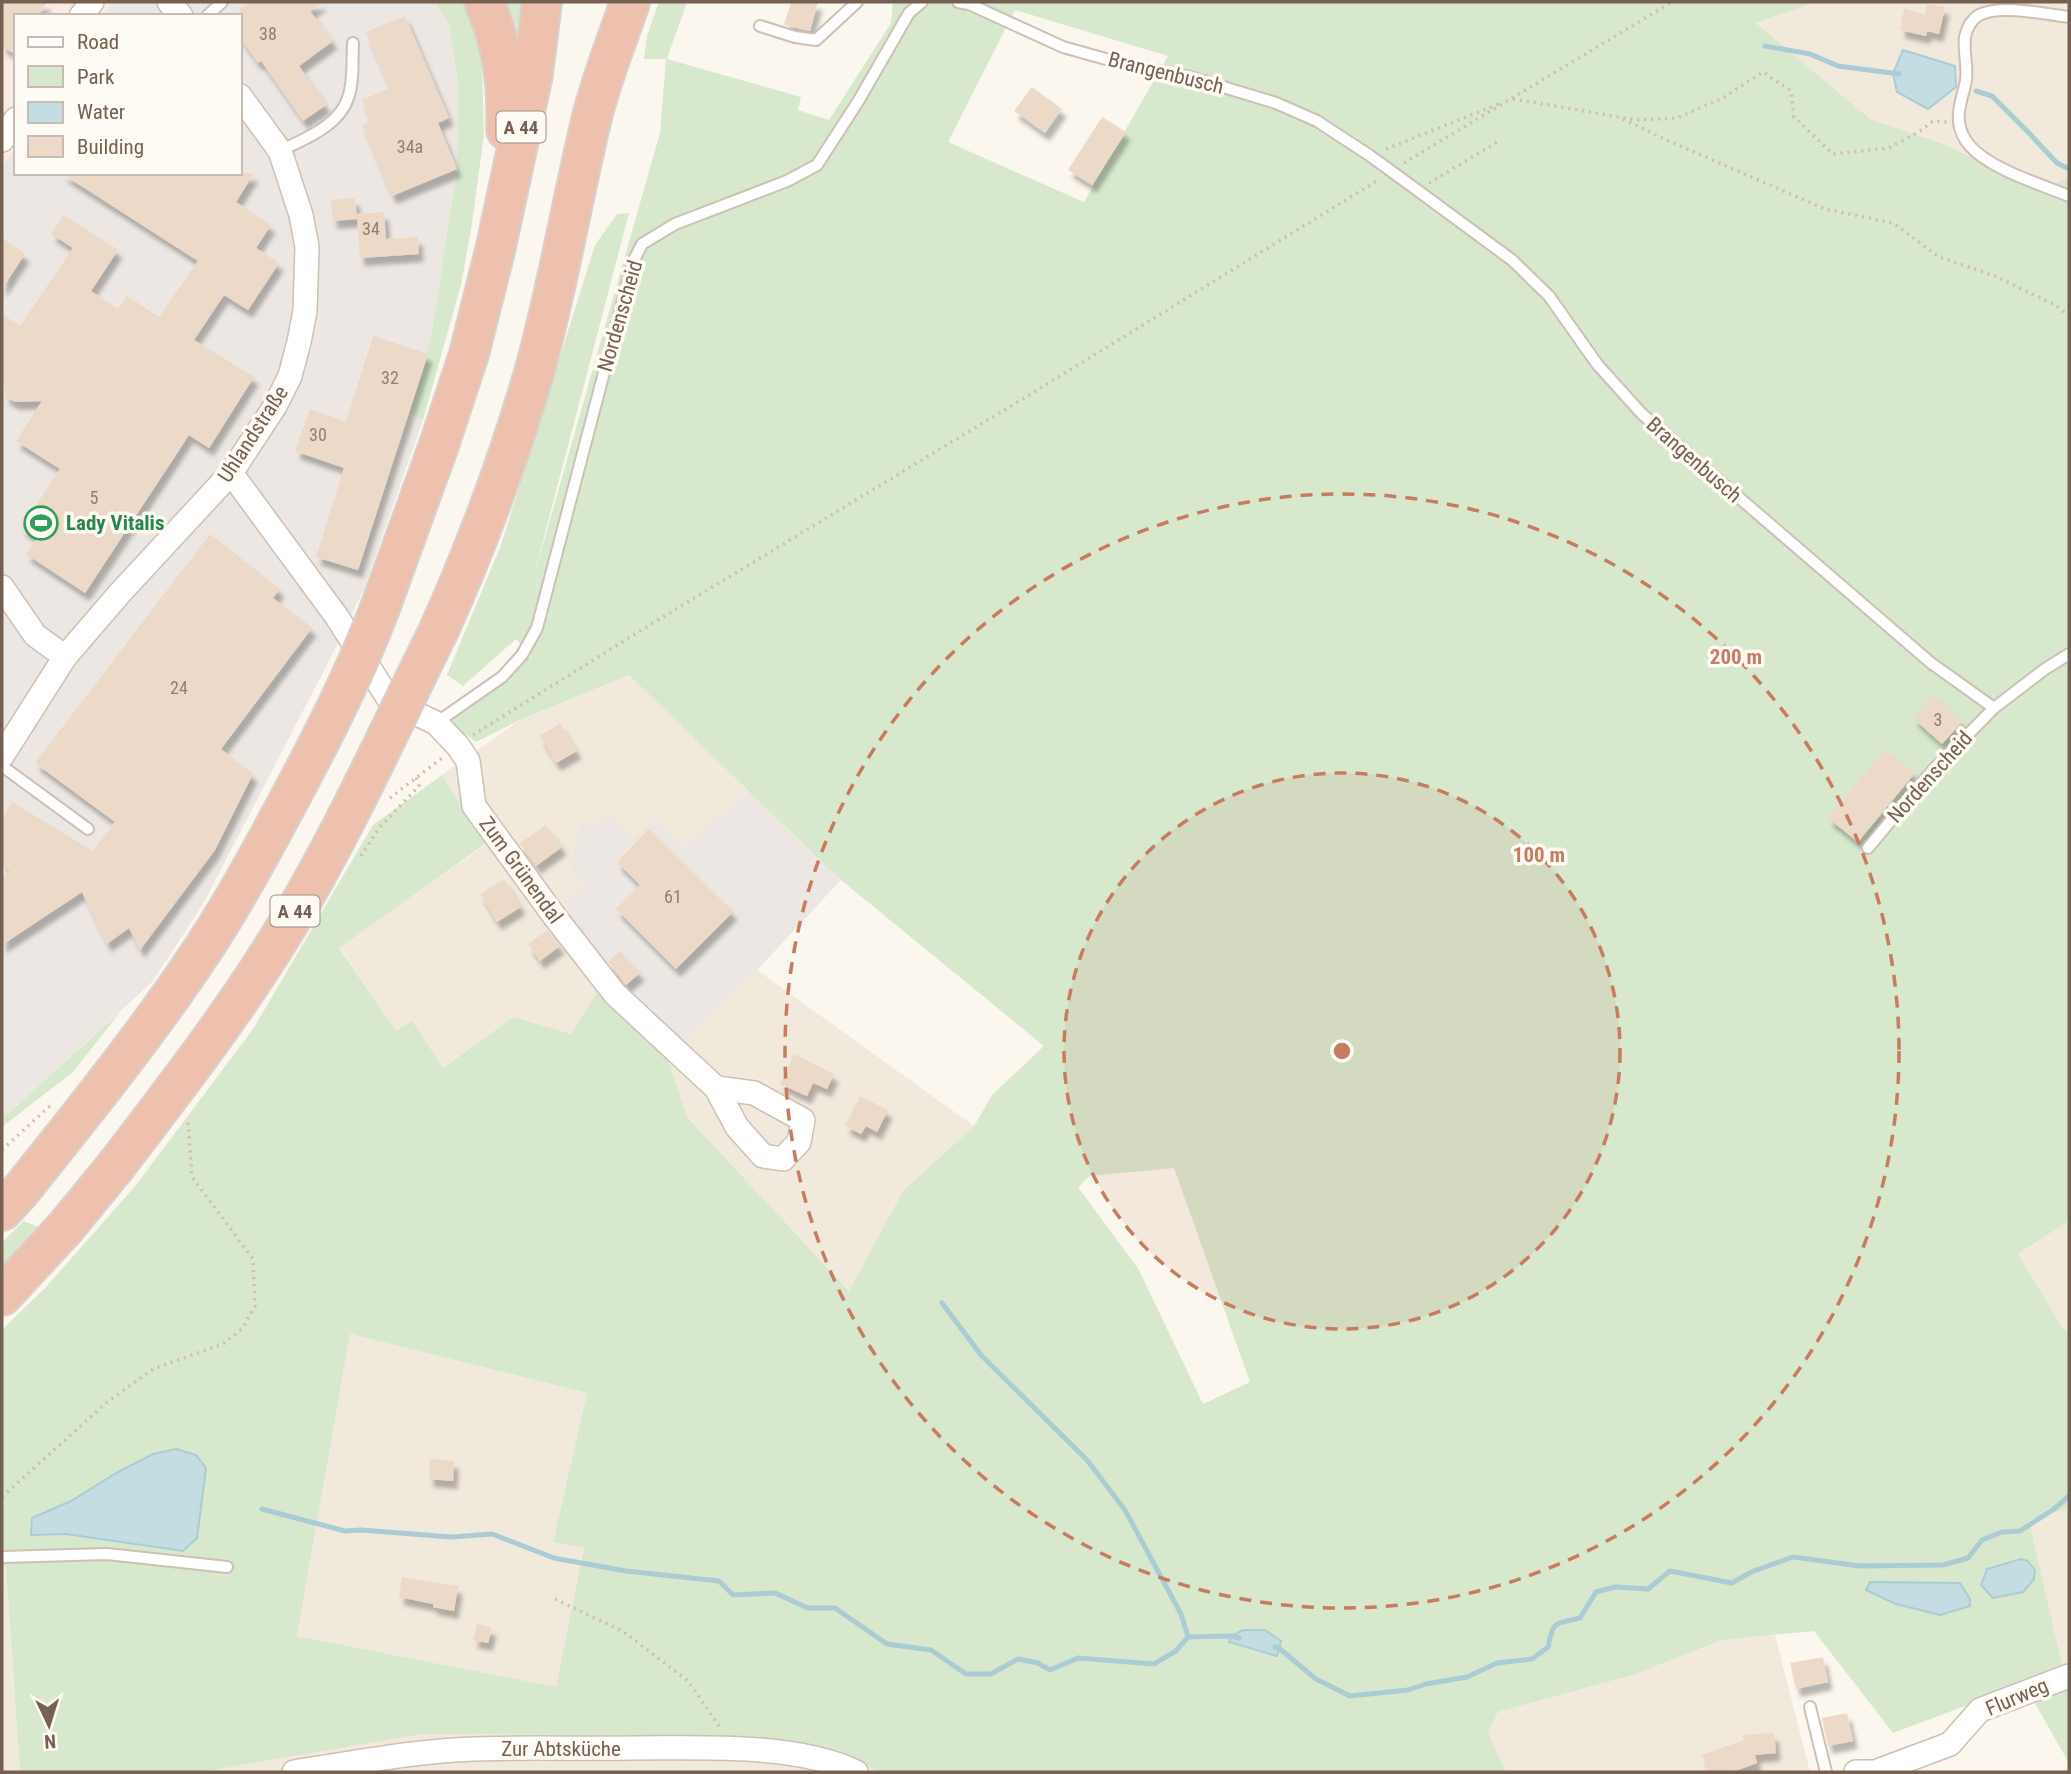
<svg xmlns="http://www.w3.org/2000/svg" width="2071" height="1774" font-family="'Roboto Condensed',sans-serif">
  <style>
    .residential { fill: #f2e9dd }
    .commercial { fill: #faebe3 }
    .industrial { fill: #ece7e2 }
    .green { fill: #d7e8cd; fill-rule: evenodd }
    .water { fill: #c4dde3; stroke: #abccd4; stroke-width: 2 }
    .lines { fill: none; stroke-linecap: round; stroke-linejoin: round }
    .stream { stroke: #abccd4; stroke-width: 5 }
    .building { fill: #edd9c8; filter: url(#shadow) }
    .lane-casing { stroke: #cdc0b4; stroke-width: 14 }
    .street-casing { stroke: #cdc0b4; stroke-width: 26 }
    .highway-casing { stroke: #d8d2cf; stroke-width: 42 }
    .path { stroke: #d3bcab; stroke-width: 3.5; stroke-dasharray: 2 5; stroke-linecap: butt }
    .lane { stroke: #fff; stroke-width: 10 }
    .street { stroke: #fff; stroke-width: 23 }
    .highway { stroke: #edc1ad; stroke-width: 38 }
    .lane-bridge-casing { stroke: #cdc0b4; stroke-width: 14; stroke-linecap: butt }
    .highway-bridge-casing { stroke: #d8d2cf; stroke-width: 42; stroke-linecap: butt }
    .lane-bridge { stroke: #fff; stroke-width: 10 }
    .highway-bridge { stroke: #edc1ad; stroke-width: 38 }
    .ring { fill: none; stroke: #c77c60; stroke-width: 3.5; stroke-dasharray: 12 9 }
    .labels { text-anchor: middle; stroke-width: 7; stroke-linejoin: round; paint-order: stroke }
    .number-label { font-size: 18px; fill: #937e70 }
    .shield { fill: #fefaf4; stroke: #9e8e83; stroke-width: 2 }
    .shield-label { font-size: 19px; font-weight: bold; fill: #756052 }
    .street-label { font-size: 21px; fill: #756052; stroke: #fefaf4 }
    .leisure-label { font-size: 21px; font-weight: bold; fill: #27864d; stroke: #fefaf4; text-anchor: start }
    .centre { fill: #c77c60; stroke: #fefaf4; stroke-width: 3.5 }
    .ring-label { font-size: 21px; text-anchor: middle; font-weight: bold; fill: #c77c60; stroke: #fefaf4; stroke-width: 7; stroke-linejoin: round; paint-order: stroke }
  </style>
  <defs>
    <filter id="shadow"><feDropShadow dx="4.5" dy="8" stdDeviation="2" flood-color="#0004"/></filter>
  </defs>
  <rect width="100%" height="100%" fill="#fbf7ee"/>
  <!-- residential -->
  <path class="residential" d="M1816,2H2069V178L2037,189L1946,145L1870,119L1756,23Z
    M629,675L751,790L684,848L633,841L592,828L583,820L587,882L545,921L682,1045L757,970L974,1126L903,1191L849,1291L687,1117L513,1017L443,1068L412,1022L396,1031L339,947L485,845L442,775L520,720Z
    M2069,1221V1331L2064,1330L2018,1254Z
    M350,1334L587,1393L553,1541L584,1548L557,1688L297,1636Z
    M2069,1508V1676L2065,1677L2029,1521Z
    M2,1566H6L20,1772H2Z
    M1775,1635L1810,1772H1506L1488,1733L1498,1712L1633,1675L1722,1640Z
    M423,1734L714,1736L841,1751L878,1772H202Z"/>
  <!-- commercial -->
  <path class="commercial" d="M2,2H113L103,16H16V147L2,168Z"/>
  <!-- industrial -->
  <path class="industrial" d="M113,2H435L449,24L458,83L457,169L431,337L409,413L423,420L364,589L332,655L202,906L152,982L10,1112L2,1116V168L16,147V173H240V16H103Z
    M751,790L841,880L757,970L682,1045L545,921L586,882L570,869L583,819L592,828L609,816L633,840L655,819L684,847Z"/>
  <!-- green -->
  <path class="green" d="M435,2H468L485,32L482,64L484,135L472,223L461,285L423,420L409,413L431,337L457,169L458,83L449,24Z
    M491,2H524L513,77Z
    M659,2H687L667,59L801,97L798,110L829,120L891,23L893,2H1816L1756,23L1870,119L1946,145L2037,189L2069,178V1221L2018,1254L2064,1330L2069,1331V1508L2029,1521L2065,1677L2069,1676V1763L2024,1684L1893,1733L1814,1631L1722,1640L1633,1675L1498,1712L1488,1733L1506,1772H878L841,1751L714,1736L423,1734L202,1772H20L6,1567L2,1566V1330L47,1286L136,1185L253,1029L373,825L442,775L485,844L339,948L396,1031L412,1021L443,1068L513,1017L571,1034L600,987L666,1054L687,1117L849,1291L903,1191L974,1126L992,1095L1044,1046L841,880L629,675L520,720L476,742L449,723L531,656L516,639L463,686L447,675L501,545L595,245L617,214L629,213L532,583L660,133L666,59H644L647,36ZM1015,10L1168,56L1084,202L948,142ZM1174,1168L1250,1382L1203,1404L1139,1270L1078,1187L1090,1176ZM350,1334L587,1393L553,1542L584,1548L556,1687L297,1636Z
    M121,1011L73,1072L2,1127V1116L10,1112Z
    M23,1221L39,1227L2,1268V1243Z"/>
  <!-- water -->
  <path class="water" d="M1903,50L1955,66L1956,87L1928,109L1897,92L1893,73Z
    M176,1449L196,1455L206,1468L197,1538L183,1551L66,1534L31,1535L32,1518L71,1501L116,1473L153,1454Z
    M2021,1559L2028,1561L2035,1570L2034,1579L2023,1592L1993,1598L1981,1585L1987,1569Z
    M1870,1582L1960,1583L1970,1599V1606L1940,1615L1896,1604L1866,1590Z
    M1243,1630H1265L1281,1641L1277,1656L1229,1642L1232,1636Z"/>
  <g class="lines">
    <!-- stream -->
    <path class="stream" d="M1765,46L1810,54L1838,66L1899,74
      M1976,91L1992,96L2027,131L2057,163L2069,169
      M942,1303L981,1355L1087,1460L1125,1510L1181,1614L1188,1637
      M262,1509L345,1531L361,1530L451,1537L492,1534L554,1558L626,1571L719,1581L733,1595L775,1593L808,1608H835L887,1644L931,1650L966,1674H991L1018,1659L1038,1663L1050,1670L1078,1658L1154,1664L1176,1651L1188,1637L1232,1636L1239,1638
      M1275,1647L1280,1649L1316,1679L1350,1696L1408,1690L1426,1684L1467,1677L1497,1663L1532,1659L1548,1647C1553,1620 1555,1624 1580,1618L1596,1592L1615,1587L1648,1589L1670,1571L1732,1583L1751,1572L1793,1557L1860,1566L1943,1565L1968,1558L1982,1540L2002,1532L2020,1531L2054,1509L2069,1496"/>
  </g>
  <!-- building -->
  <path class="building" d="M2,2H47L38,16H16V55L2,46Z
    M250,2H323L310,11L333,41L299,66L326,105L303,121L261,61L258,63L240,38V9Z
    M791,2H818L810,31L784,25Z
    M1927,4L1945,7L1939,34L1927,31L1926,36L1900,30L1904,9L1925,14Z
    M405,16L449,118L438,123L457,169L392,196L362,125L371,121L362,100L390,88L366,32Z
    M1032,87L1062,109L1045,133L1014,111Z
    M1102,117L1126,132L1092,185L1068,170Z
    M61,173H254L236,202L271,225L256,248L279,263L248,310L224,295L194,340L254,377L209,448L189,435L85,593L26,554L37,538L21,528L60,469L16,441L42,401L15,402L6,397L2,370V314L20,326L73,248L51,234L64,215L118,250L91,291L118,309L127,296L159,317L198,261Z
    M355,198L357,219L333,221L331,200Z
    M384,212L386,239L418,237L419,254L360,258L357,214Z
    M2,238L25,254L2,289Z
    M373,336L428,354L358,570L316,557L344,468L295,451L310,409L346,422Z
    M210,534L280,589L273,598L312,628L221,749L253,774L215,850L140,950L129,928L107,944L82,892L2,945V877L10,872L2,860V818L12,802L93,851L115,822L35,763Z
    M1934,695L1962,722L1942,744L1913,718Z
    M560,723L577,751L556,763L540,736Z
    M1885,749L1915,773L1858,842L1828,818Z
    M546,825L562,847L536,866L520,843Z
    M649,829L733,912L676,969L616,909L640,885L617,862Z
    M504,879L521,907L497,922L480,894Z
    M547,930L560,946L540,961L528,944Z
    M620,951L640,973L626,985L608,962Z
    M794,1054L834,1074L827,1089L813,1083L807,1096L780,1084Z
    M860,1096L888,1110L877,1132L866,1126L861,1134L845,1126Z
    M430,1459L454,1461L453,1481L429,1479Z
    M402,1577L458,1586L454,1611L433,1607V1604L399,1597Z
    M477,1624L492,1628L488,1643L473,1640Z
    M1823,1657L1828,1682L1796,1689L1790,1663Z
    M1847,1713L1853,1741L1828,1746L1822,1718Z
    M1774,1733L1776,1753L1755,1755L1757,1763L1732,1772H1709L1702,1755L1744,1740L1742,1735Z"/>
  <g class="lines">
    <defs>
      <path id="lane" d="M958,2L969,4L1063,47L1127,65L1190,77L1276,103L1317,121L1369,155
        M207,16L222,2
        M2069,17C2046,14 2000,4 1979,15C1971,20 1967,27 1965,37C1963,50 1968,65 1966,80C1964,94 1957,107 1959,122C1960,131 1964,139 1970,146C1990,169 2040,184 2069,196
        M760,26L795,37L816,40L857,2
        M280,151C304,139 339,126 348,98C354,82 352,60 353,43
        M1417,190L1512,260L1549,296L1597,364L1642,414L1931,663L1994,708
        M436,723L502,677L522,655L537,628L633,262L642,244L675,224L787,181L817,165L859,100L909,13L922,2
        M2,766L88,829
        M1868,848L1933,770L1994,708L2045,669L2069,654
        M2,1557L107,1554L227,1567
        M1810,1707L1826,1772"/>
      <path id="street" d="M169,2L181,16
        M81,16L92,2
        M2,140L16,119
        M231,473L337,617L390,701L436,723L458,746L468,761L474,806L555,917L615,994L716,1088L754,1093L803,1120L799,1142L783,1159L763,1156L737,1127L716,1088
        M2,587L35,635L65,657
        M2,756L65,657L120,593L231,473L275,406L290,376L299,342L305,311L307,247L301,215L280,151L240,96
        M294,1772C354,1763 414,1751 474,1749C527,1747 581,1749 634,1748C700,1748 797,1743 856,1772
        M1856,1772H1875L1950,1744L1980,1710L2069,1676"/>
      <path id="highway" d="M484,2C502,42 508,87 506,130
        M380,608L439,445L469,354L495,251L533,74L542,2
        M438,632C476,548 508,462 534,373C558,287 572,199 593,113C603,75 618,38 630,2
        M2,1211L22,1189L69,1130
        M2,1296L65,1228L115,1167"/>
    </defs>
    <!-- lane casing -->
    <use href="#lane" class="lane-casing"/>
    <!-- street casing -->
    <use href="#street" class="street-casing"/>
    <!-- highway casing -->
    <use href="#highway" class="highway-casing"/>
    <!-- path -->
    <path class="path" d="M1513,99L1637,120L1677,118L1723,98L1763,72L1791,91L1794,117L1833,154L1889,148L1920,131L1933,121L1947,122
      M1623,119L1660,137L1825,209L1893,223L1939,257L1995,276L2057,306L2069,316
      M1386,149L1499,104
      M1404,163L1672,2
      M1429,183L1499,141
      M473,735L640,631L1034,392L1380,179
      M390,798L442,758
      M361,856L379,828L419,786L416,777
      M2,1150L52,1104
      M2,1497L106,1403L153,1369L223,1344L242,1329L255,1306L253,1259L192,1177L188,1120
      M555,1599L624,1632L688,1681L720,1727"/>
    <!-- lane -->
    <use href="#lane" class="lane"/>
    <!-- street -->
    <use href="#street" class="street"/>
    <!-- highway -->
    <use href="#highway" class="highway"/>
    <defs>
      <path id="lane-bridge" d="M1369,155L1417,190"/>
      <path id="highway-bridge" d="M69,1130C112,1076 154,1022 193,964C226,916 254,865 282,813C318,746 353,679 380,608
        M115,1167C182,1080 249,993 304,897C353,811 394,721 438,632"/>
    </defs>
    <!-- lane-bridge casing -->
    <use href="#lane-bridge" class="lane-bridge-casing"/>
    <!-- highway-bridge casing -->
    <use href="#highway-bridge" class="highway-bridge-casing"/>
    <!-- lane-bridge -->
    <use href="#lane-bridge" class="lane-bridge"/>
    <!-- highway-bridge -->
    <use href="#highway-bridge" class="highway-bridge"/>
  </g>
  <!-- distance rings -->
  <circle cx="1342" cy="1051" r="278" fill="#c77c60" fill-opacity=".12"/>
  <g class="ring">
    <circle cx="1342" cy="1051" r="278"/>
    <circle cx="1342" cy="1051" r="557"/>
  </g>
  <!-- icons -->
  <defs>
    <symbol id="stadium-ring" viewBox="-11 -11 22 22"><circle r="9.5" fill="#fefaf4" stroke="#2e9e5b" stroke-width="1.5"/><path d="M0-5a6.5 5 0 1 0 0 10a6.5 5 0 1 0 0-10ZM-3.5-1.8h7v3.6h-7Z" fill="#2e9e5b"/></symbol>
  </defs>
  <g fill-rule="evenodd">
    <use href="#stadium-ring" x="22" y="504" width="38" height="38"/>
  </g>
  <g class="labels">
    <!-- number labels -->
    <g class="number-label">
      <text x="268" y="40">38</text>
      <text x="410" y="153">34a</text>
      <text x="371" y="235">34</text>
      <text x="390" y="384">32</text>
      <text x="318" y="441">30</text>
      <text x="94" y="504">5</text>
      <text x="179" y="694">24</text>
      <text x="1938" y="726">3</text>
      <text x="673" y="903">61</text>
    </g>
    <!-- shield labels -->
    <g class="shield">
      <rect x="496.5" y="111.5" width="49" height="31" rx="5"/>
      <rect x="270.5" y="895.5" width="49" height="31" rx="5"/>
    </g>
    <g class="shield-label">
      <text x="521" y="134">A 44</text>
      <text x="295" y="918">A 44</text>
    </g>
    <!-- street labels -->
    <g class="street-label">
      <text transform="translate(1166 73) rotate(14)" y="7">Brangenbusch</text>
      <text transform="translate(620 316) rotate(-74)" y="7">Nordenscheid</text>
      <text transform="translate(253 434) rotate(-57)" y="7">Uhlandstraße</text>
      <text transform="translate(1694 460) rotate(41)" y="7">Brangenbusch</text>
      <text transform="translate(1930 777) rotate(-48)" y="7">Nordenscheid</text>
      <text transform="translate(521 870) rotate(54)" y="7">Zum Grünendal</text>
      <text transform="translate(2017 1697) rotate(-23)" y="7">Flurweg</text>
      <text x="561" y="1756">Zur Abtsküche</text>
    </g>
    <!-- leisure labels -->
    <g class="leisure-label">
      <text x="66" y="530">Lady Vitalis</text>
    </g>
  </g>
  <circle cx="1342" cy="1051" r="10" class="centre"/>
  <g class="ring-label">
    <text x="1736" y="664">200 m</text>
    <text x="1539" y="862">100 m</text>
  </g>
  <!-- border -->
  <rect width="2071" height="1774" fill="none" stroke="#756052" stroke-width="7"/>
  <!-- legend -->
  <rect x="14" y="14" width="228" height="161" fill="#fefaf4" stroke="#c7bcb3" stroke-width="2"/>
  <rect x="28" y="37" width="35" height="10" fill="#ffffff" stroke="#c7bcb3" stroke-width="2"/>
  <text x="77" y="49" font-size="21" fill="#756052">Road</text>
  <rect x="28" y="66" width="35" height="21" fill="#d7e8cd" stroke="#c7bcb3" stroke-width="2"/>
  <text x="77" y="84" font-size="21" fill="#756052">Park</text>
  <rect x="28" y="102" width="35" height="21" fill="#c4dde3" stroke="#c7bcb3" stroke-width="2"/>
  <text x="77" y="119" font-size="21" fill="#756052">Water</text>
  <rect x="28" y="136" width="35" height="21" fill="#edd9c8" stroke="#c7bcb3" stroke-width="2"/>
  <text x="77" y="154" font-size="21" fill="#756052">Building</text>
  <!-- north arrow -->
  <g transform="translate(49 1725) rotate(176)" stroke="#fefaf4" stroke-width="5" paint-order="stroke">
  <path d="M0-5L12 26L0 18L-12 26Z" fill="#756052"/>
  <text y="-10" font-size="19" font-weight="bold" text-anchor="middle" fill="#756052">N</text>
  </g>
</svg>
